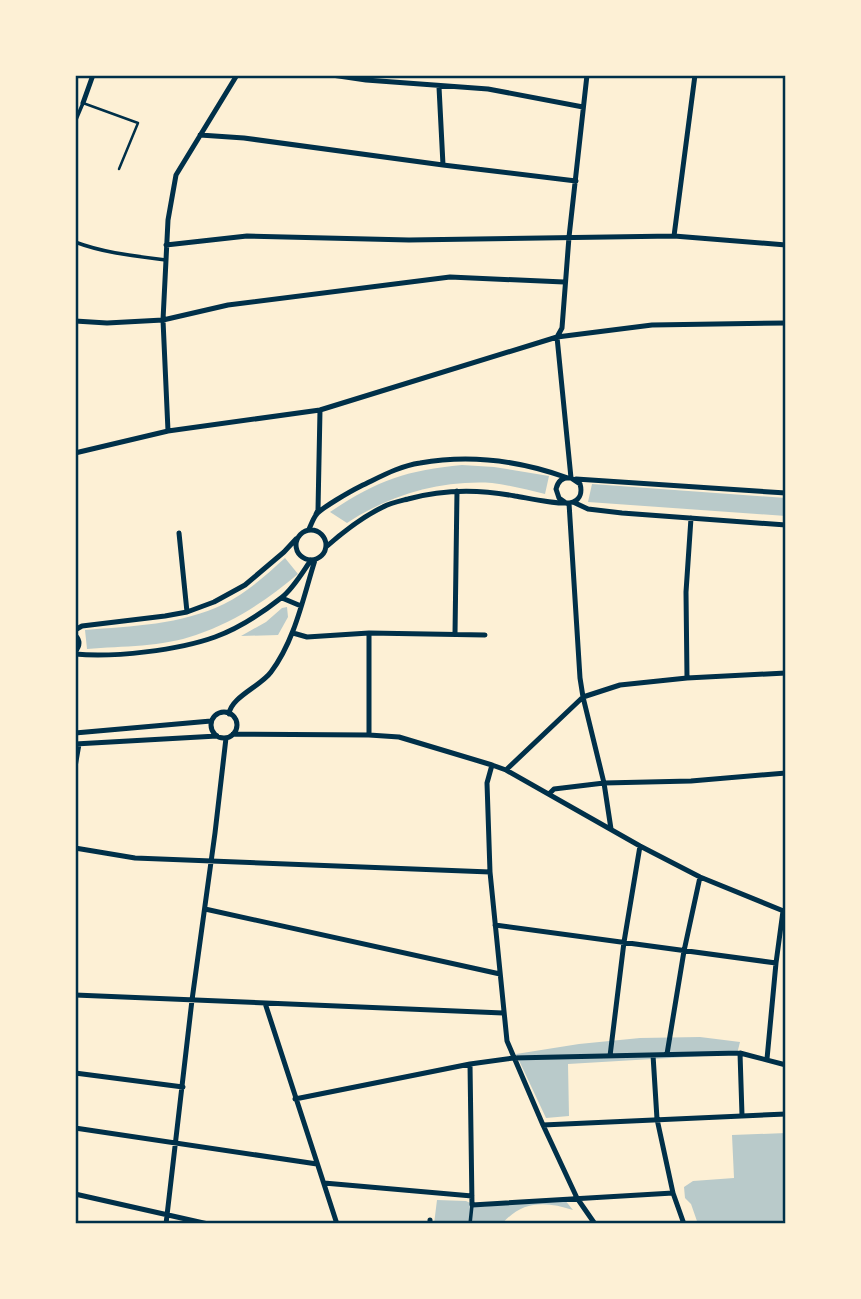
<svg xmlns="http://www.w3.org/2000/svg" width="861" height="1299" font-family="Montserrat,sans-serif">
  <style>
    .green { fill: #b9caca }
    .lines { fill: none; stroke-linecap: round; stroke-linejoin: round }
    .service { stroke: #003049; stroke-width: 2.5 }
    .pedestrian { stroke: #003049; stroke-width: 3.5 }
    .minor { stroke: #003049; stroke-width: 5 }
    .neatline { fill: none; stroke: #003049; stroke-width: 2.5 }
  </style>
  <rect width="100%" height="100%" fill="#fdf0d5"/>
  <!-- green -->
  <path class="green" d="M462,465L494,467L549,476L545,494C528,490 509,485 492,483C441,480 389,495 347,523L330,512C376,481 407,470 462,465Z
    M592,484L786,498V516L588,502Z
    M285,558L298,574C267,600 235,622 196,635C162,647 123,646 87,649L85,630C132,626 181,625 224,604C247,593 266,575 285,558Z
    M287,607L288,617L278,635L241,636L266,622L282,608Z
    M700,1037L740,1042L737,1054L568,1064L569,1116L546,1118L516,1054L579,1044L640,1038Z
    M786,1133V1211L782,1221L698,1224L691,1204L685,1198L684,1187L693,1181L734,1178L732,1135Z
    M564,1199L573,1210C546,1201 522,1200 502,1224H434L437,1200L466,1201L479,1207Z"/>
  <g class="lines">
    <!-- service -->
    <path class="service" d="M83,103L138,123L119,169"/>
    <!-- pedestrian -->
    <path class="pedestrian" d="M75,122L83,103
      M75,242C104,253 135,256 166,260
      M470,1224L472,1205"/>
    <!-- minor -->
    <path class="minor" d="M332,75L366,80L488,89L583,107
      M439,87L443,165
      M83,103L93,75
      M200,135L244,138L443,165L576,181
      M674,236L695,75
      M166,245L247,236L409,240L674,236L786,245
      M75,321L107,323L163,320L228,305L450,277L564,282
      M168,431L163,320L168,220L176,175L237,75
      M75,453L168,431L320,410L557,337L652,325L786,323
      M571,478L557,337L562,328L569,237L587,75
      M576,479L786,493
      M573,502L588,509L622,513L786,525
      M569,503L580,678L583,697L604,783L611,829
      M316,514L318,510L320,410
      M309,529C311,525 313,519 316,515C321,508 351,491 361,486C380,477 399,466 420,463C470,454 521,461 568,478
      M296 545a15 15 0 1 1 30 0a15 15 0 1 1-30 0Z
      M179,533L187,612
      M326,547C343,532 362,517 383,507C390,503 400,501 408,499C444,489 478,489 515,496C528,498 562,506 573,502C581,499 582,491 580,484L571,478C563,477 558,481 556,489L559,498L566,503
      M282,598L301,606
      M75,630L82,626L165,616L187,612L214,602L245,585L284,552L296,539
      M293,633L307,637L369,633L485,635
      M455,634L457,491
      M75,635C80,640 80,646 75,652
      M75,654C113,658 179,650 215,637C237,629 262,613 281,598C293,589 302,573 311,560
      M687,678L686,592L691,518
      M211 725a13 13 0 1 1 26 0a13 13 0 1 1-26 0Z
      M229,714C231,697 261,686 271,672C295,640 303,598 315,560
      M75,733L211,721
      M233,734L369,735L399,737L492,765L506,770L640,846L700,877L786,912
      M369,735V633
      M75,744L217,736
      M492,765L487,783L490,872L507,1041L543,1125L577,1198L595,1224
      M75,767L79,744
      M506,770L583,697L620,685L687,678L786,673
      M549,794L554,789L604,783L691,781L786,773
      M75,848L135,858L490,872
      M205,909L500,974
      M495,925L776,963
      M75,995L503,1013
      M265,1003L337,1224
      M740,1053L742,1115
      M667,1054L684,951L700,877
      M653,1055L657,1119L673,1193L684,1224
      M610,1056L624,942L640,846
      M767,1059L776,963L783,911
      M470,1064L472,1205L673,1193
      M75,1073L183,1087
      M295,1099L470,1064L513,1058L740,1053L786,1065
      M543,1125L786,1114
      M75,1128L317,1164
      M324,1183L472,1196
      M75,1194L208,1224
      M166,1224L192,1000L215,833L226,738
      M430,1224V1220"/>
  </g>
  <!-- border -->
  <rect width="861" height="1299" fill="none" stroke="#fdf0d5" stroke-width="154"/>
  <rect x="77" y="77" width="707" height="1145" class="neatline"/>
</svg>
